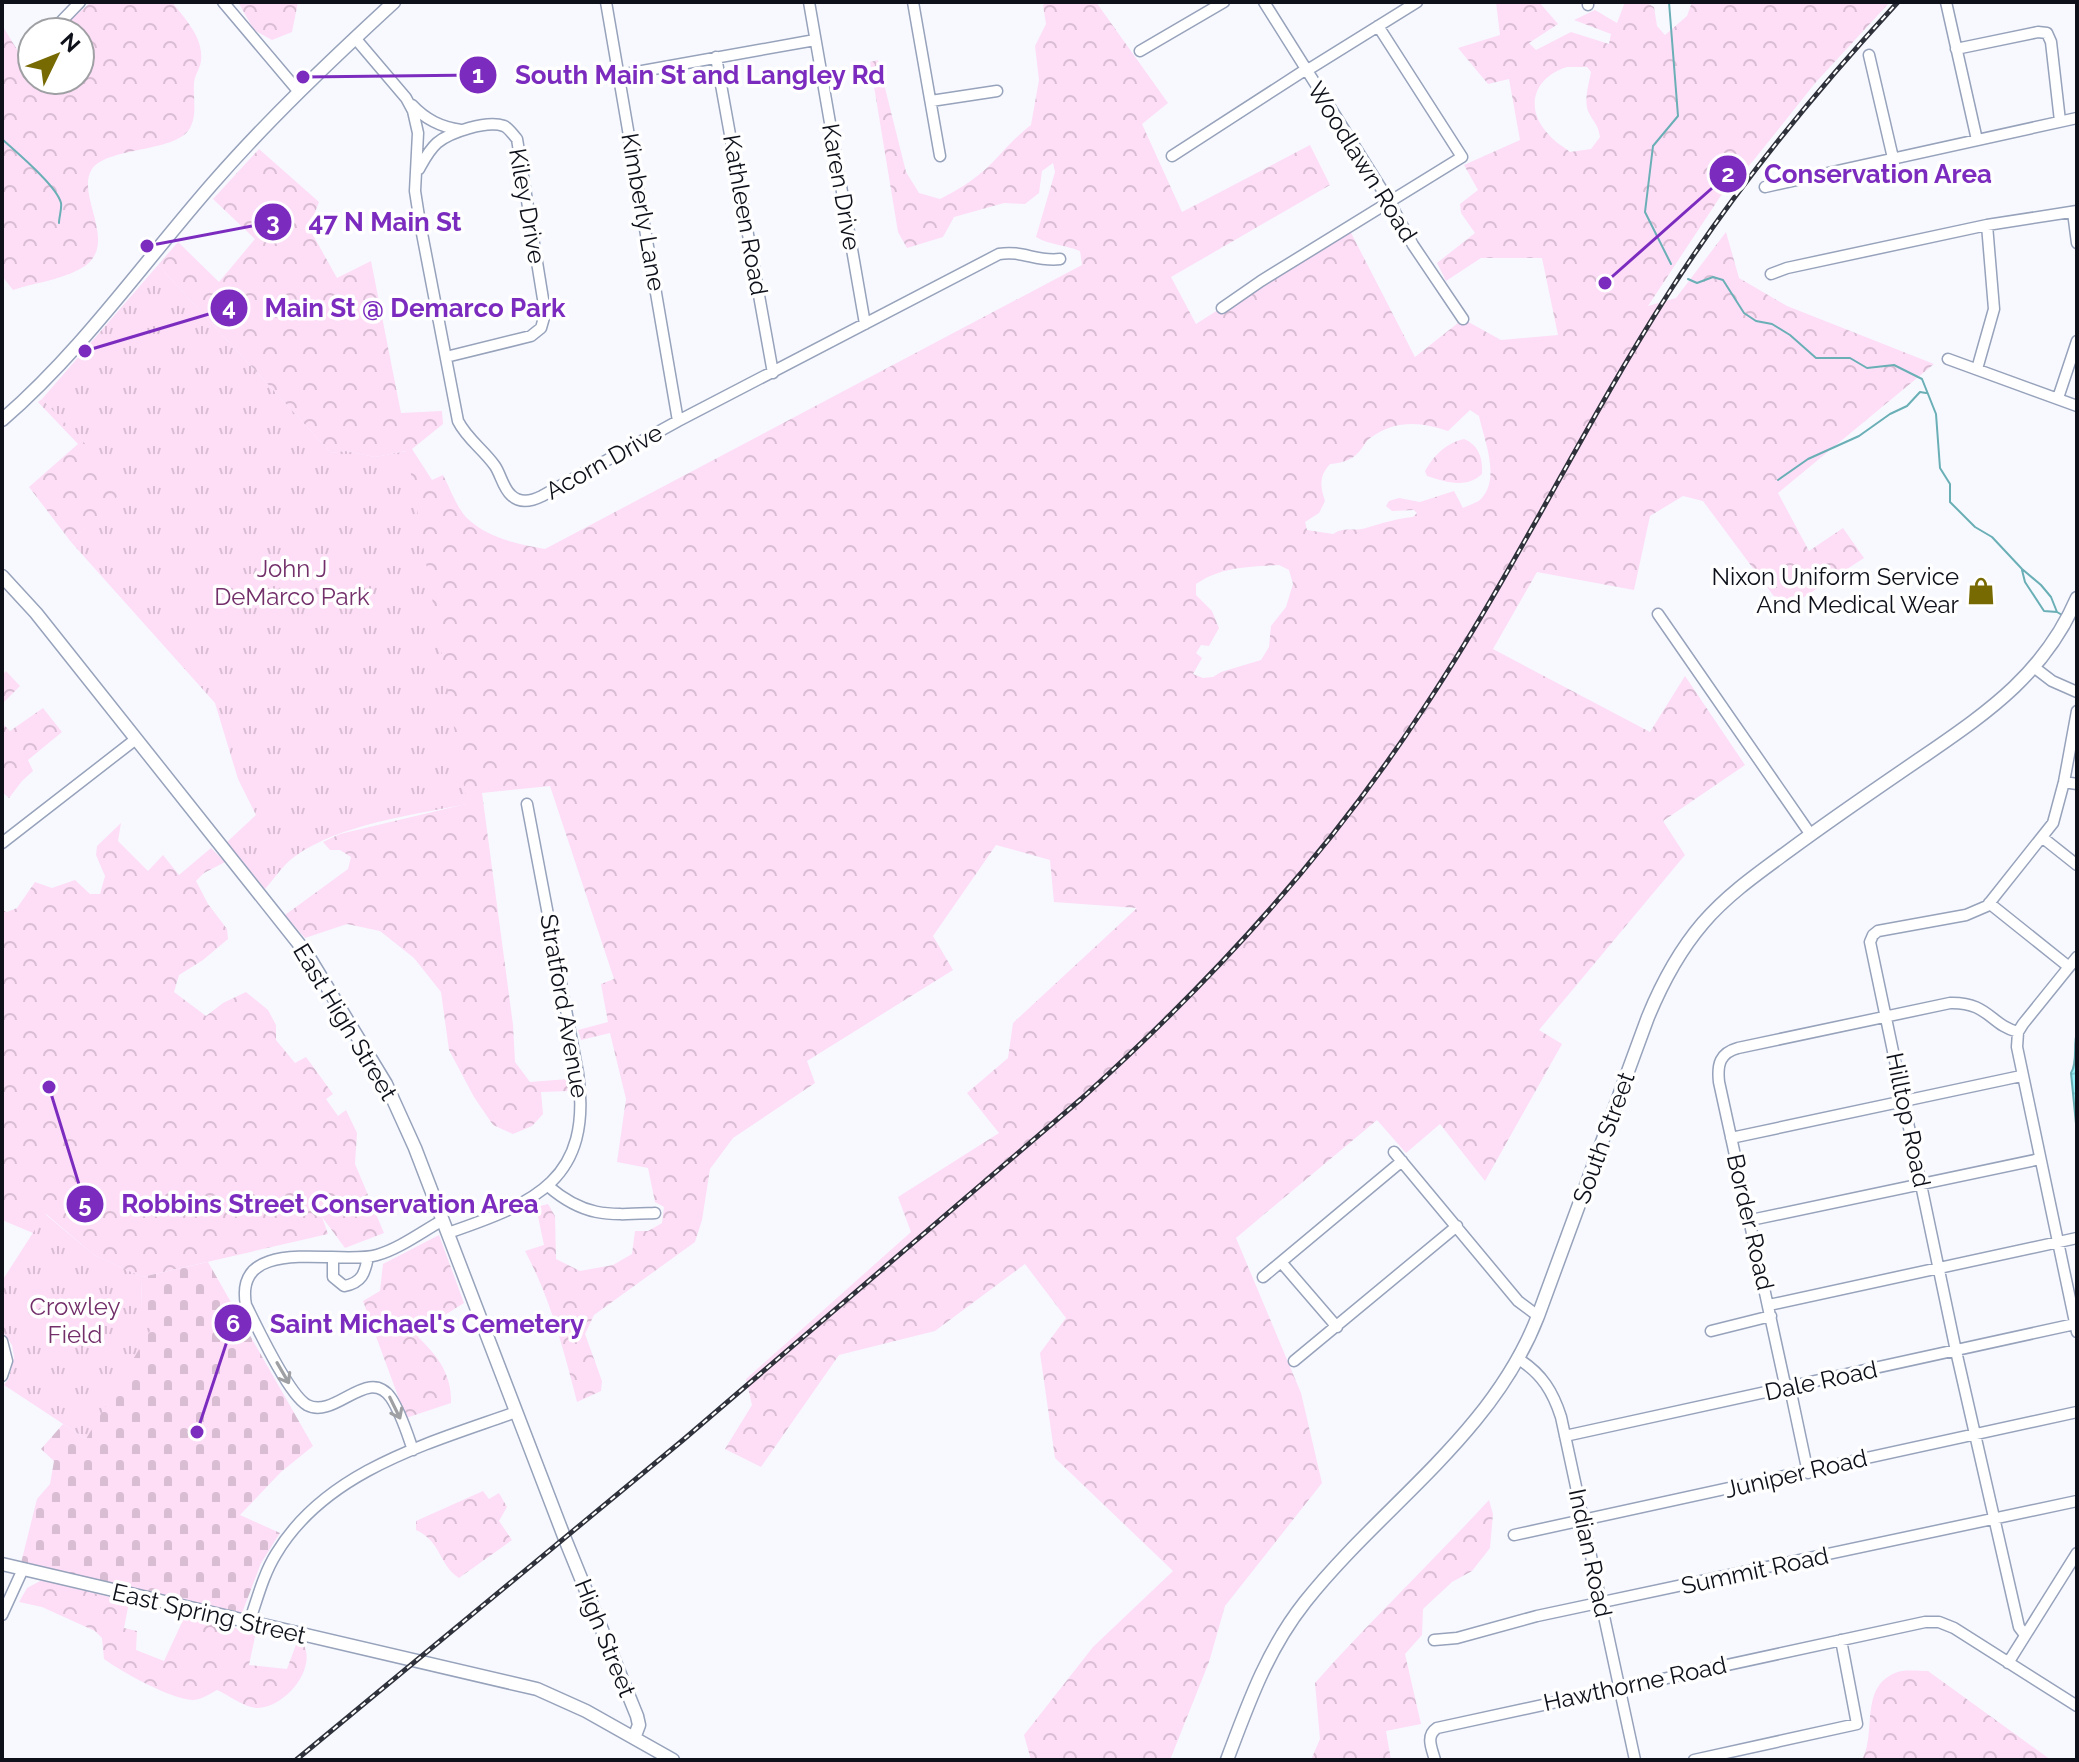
<svg xmlns="http://www.w3.org/2000/svg" width="2079" height="1762" font-family="Raleway,sans-serif">
  <style>
    .forest { fill: url(#forest-crowns); fill-rule: evenodd }
    .cemetery { fill: url(#cemetery-stones) }
    .park { fill: url(#park-tufts) }
    .water { fill: url(#water-waves); stroke: #6aafb6; stroke-width: 2 }
    .lines { fill: none; stroke-linecap: round; stroke-linejoin: round }
    .stream { stroke: #6aafb6; stroke-width: 2 }
    .minor-casing { stroke: #97a2bb; stroke-width: 13 }
    .major-casing { stroke: #97a2bb; stroke-width: 15 }
    .minor { stroke: #fff; stroke-width: 10 }
    .major { stroke: #fff; stroke-width: 12 }
    .rail-casing { stroke: #2f323b; stroke-width: 5 }
    .rail { stroke: #fff; stroke-width: 2; stroke-dasharray: 6; stroke-linecap: butt }
    .oneway { stroke: #9fa0a3 }
    .labels { text-anchor: middle; stroke-width: 7; stroke-linejoin: round; paint-order: stroke }
    .street-label { font-size: 24px; fill: #0e111a; stroke: #fff }
    .park-label { font-size: 24px; fill: #732f6a; stroke: #fff }
    .poi-label { font-size: 24px; fill: #0e111a; stroke: #fff; text-anchor: end }
    .leader { fill: none; stroke: #7b2cbf; stroke-width: 3 }
    .callout-dot { fill: #7b2cbf; stroke: #fff; stroke-width: 3 }
    .mark-label { font-size: 24px; text-anchor: middle; font-weight: bold; fill: #fff }
    .callout-label { font-size: 26px; text-anchor: middle; font-weight: bold; fill: #7b2cbf; stroke: #fff; stroke-width: 7; stroke-linejoin: round; paint-order: stroke }
  </style>
  <defs>
    <pattern id="forest-crowns" width="20" height="18" patternUnits="userSpaceOnUse" patternTransform="scale(2)"><rect width="20" height="18" fill="#feddf7"/><path d="M2 6a3 3 0 1 1 6 0M12 15a3 3 0 1 1 6 0" fill="none" stroke="#d8bdd3"/></pattern>
    <pattern id="cemetery-stones" width="16" height="16" patternUnits="userSpaceOnUse" patternTransform="scale(2)"><rect width="16" height="16" fill="#feddf7"/><path d="M2 7V4a2 2 0 0 1 4 0v3zM10 15v-3a2 2 0 0 1 4 0v3z" fill="#d8bdd3"/></pattern>
    <pattern id="park-tufts" width="24" height="20" patternUnits="userSpaceOnUse" patternTransform="scale(2)"><rect width="24" height="20" fill="#feddf7"/><path d="M3 7l-1-3M5 7V3M7 7l1-3M15 17l-1-3M17 17v-4M19 17l1-3" fill="none" stroke="#d8bdd3"/></pattern>
    <pattern id="water-waves" width="16" height="10" patternUnits="userSpaceOnUse" patternTransform="scale(2)"><rect width="16" height="10" fill="#91f3f9"/><path d="M0 5q4-4 8 0t8 0" fill="none" stroke="#7ccfd5"/></pattern>
  </defs>
  <rect width="100%" height="100%" fill="#f7f9ff"/>
  <!-- forest -->
  <path class="forest" d="M91,2H172C185,19 204,38 201,61C200,69 194,76 194,84C193,98 197,113 191,126C180,153 108,146 92,169C74,196 124,248 78,270C59,280 34,283 13,290L2,276V25L24,61L32,54V80H80V32H57Z
    M238,2H298L292,32L272,40L254,30Z
    M1049,2H1096L1168,103L1142,124L1182,212L1310,145L1330,185L1171,277L1196,324L1348,227L1415,357L1463,319L1501,340L1558,335L1542,258H1481L1446,281L1437,263L1475,233L1461,213L1460,204L1478,190L1464,165L1520,140L1509,79L1488,84L1458,48L1500,35L1496,2H1539L1558,24L1529,43L1536,50L1571,32L1609,44L1611,34L1574,20L1595,10L1617,23L1625,2H1645L1654,7L1657,26L1665,35L1687,16L1692,2H1890L1816,82L1753,161L1720,197L1648,306L1676,298L1726,232L1739,278L1787,306L1934,364L1778,493L1809,551L1843,528L1864,558L1784,610L1703,501L1683,496L1650,516L1634,590L1537,572L1493,649L1650,732L1685,676L1745,765L1663,821L1685,855L1539,1030L1562,1044L1485,1181L1440,1124L1406,1153L1377,1120L1236,1238L1301,1393L1322,1483L1225,1606L1209,1662L1170,1760H1031L1024,1735L1093,1647L1173,1571L1055,1458L1040,1353L1066,1318L1025,1264L935,1331L839,1355L761,1467L725,1449L752,1405L746,1379L911,1232L898,1197L999,1133L967,1093L1008,1058L1013,1023L1137,908L1054,902L1050,860L996,845L933,936L953,970L807,1061L815,1083L733,1138L710,1169L702,1220L695,1242L594,1315L585,1334L602,1381L601,1391L577,1402C564,1351 550,1297 525,1251L544,1245L536,1207L548,1204L555,1216L556,1259L580,1271L613,1265L632,1254L635,1231H648L662,1223L664,1207L655,1202L648,1168L617,1162L626,1099L610,1033L581,1040L578,1030L608,1022L601,984L614,979L550,786L482,793L513,1025L515,1062L530,1082L569,1079V1091L541,1092L543,1114L532,1126L513,1134L493,1125L474,1097L449,1050L441,992L414,958L380,931L347,924L305,938L285,915L348,869L351,857L340,850H330L323,842L340,834L466,804L406,451L375,457L345,451L331,453L158,265L178,242L219,282L255,239L213,199L259,149L319,202L309,228L337,278L371,261L401,413L442,411L443,424L412,449L432,480L443,475C450,488 457,509 468,519C490,539 518,544 545,549L1082,265L1080,251C1066,245 1049,245 1036,237L1055,172L1053,163L1042,171L1039,193L1025,204L1004,203L954,217L943,237L907,248L898,232L870,62L878,60L906,172L919,193L940,199C958,190 974,180 989,166C1004,151 1013,139 1031,125L1039,80L1035,46L1046,24L1043,5ZM1567,67H1587L1591,72C1589,84 1583,101 1589,113C1594,123 1598,124 1600,137L1591,149L1570,152C1564,147 1555,142 1550,136C1524,110 1532,78 1567,67ZM1470,410L1479,416C1484,440 1501,478 1481,499C1477,503 1468,505 1463,508L1454,491L1420,502L1399,498L1389,501L1386,506L1392,511L1414,510L1417,513L1413,517C1396,519 1382,523 1366,528C1354,532 1345,526 1333,534L1307,530L1305,522L1319,513L1325,501C1320,486 1319,476 1330,464C1343,463 1355,459 1362,448C1365,444 1366,441 1370,438C1394,420 1421,421 1448,431ZM1279,565L1289,570L1293,584L1286,607L1271,626L1269,647L1261,660L1221,672L1213,677L1203,678L1193,674L1202,658L1196,653L1201,645L1209,646L1219,628L1212,611L1196,595V584C1222,566 1249,567 1279,565Z
    M42,399L128,487L71,542L29,487L78,444L38,402Z
    M1464,439C1479,445 1483,459 1482,474C1466,489 1446,482 1427,476L1425,471C1434,455 1446,443 1464,439Z
    M6,671L20,686L2,704V675Z
    M43,708L62,732L28,760L33,771L22,781L9,798L2,792V723L10,731Z
    M121,823L118,841L148,871L163,855L179,875L211,848L225,862L204,873L196,881L208,904L227,929L228,939L203,960L179,975L174,992L206,1016L223,1003L246,992L268,1010L276,1025V1040L295,1063L306,1057L333,1094L326,1099L338,1116L346,1110L357,1133L355,1164L384,1233L345,1248L322,1217L328,1234L142,1277L94,1255L46,1214L33,1233L2,1220V910L7,912L17,908L35,882L52,888L75,880L90,894H100L105,876L96,855L97,846Z
    M439,1235L464,1303L424,1328L418,1337C438,1356 452,1375 451,1403L406,1418L363,1301L380,1291L383,1264Z
    M483,1491L489,1499L499,1493L507,1507L499,1521L512,1540L459,1578C438,1564 442,1542 416,1530V1521Z
    M1489,1500L1493,1514L1490,1548L1472,1571L1452,1582L1423,1609L1422,1635L1405,1654L1421,1724L1386,1731L1391,1760H1311L1320,1739L1315,1683C1371,1620 1432,1562 1489,1500Z
    M42,1580L129,1602L124,1628L137,1631L136,1650L164,1661L184,1618L256,1632L249,1665L287,1669L297,1642L304,1645C316,1670 285,1707 258,1708C244,1708 229,1695 217,1690C210,1694 200,1700 193,1700C170,1699 122,1672 104,1659L102,1638L95,1631L42,1607L19,1602L27,1588Z
    M1928,1671L2051,1760H1862C1877,1733 1859,1688 1895,1673C1903,1669 1918,1671 1928,1671Z"/>
  <!-- cemetery -->
  <path class="cemetery" d="M208,1262L313,1446L281,1472L240,1515L280,1533L261,1563L242,1613L21,1563L37,1499L50,1484L54,1461L41,1449L63,1424L86,1439L141,1310L142,1277Z"/>
  <!-- park -->
  <path class="park" d="M158,265L331,453L345,451L375,457L407,451L467,804C413,815 339,824 294,857C283,865 274,879 265,889L227,842L256,815L238,779L215,703L71,542L127,487L42,399Z
    M45,1214L94,1255L142,1277L141,1310L151,1329L86,1439L4,1385L9,1378L14,1357L12,1345L2,1331V1281Z"/>
  <!-- water -->
  <path class="water" d="M2077,1032V1134L2071,1073C2078,1062 2073,1044 2077,1032Z"/>
  <g class="lines">
    <!-- stream -->
    <path class="stream" d="M1669,2L1678,116L1653,146L1645,212L1671,264
      M2,139C16,152 57,186 61,203C62,209 59,217 59,223
      M1688,279L1697,283L1713,277L1723,280L1744,313L1756,321L1772,324L1790,335L1816,358H1850L1867,368L1894,365L1922,379L1936,414L1940,468L1950,484V502L1975,527L1992,537L2022,569L2041,585L2051,597L2057,612L2062,615
      M1778,480L1808,459L1859,436L1890,414L1907,406L1920,392L1926,393
      M2022,570L2025,582L2044,611L2057,612"/>
    <defs>
      <path id="minor" d="M223,2L299,92
        M606,2L678,421
        M809,2L865,324
        M913,2L940,156
        M1264,2L1389,201L1413,245L1463,319
        M1946,2L1977,140
        M1588,5V2
        M51,32L80,2
        M355,38L406,98L413,111L418,133L415,191L420,223L458,421C467,439 484,450 495,466C501,475 503,488 511,495C520,504 532,501 542,496L678,421L999,254C1023,250 1036,262 1060,259
        M1956,49L2038,32L2047,33L2051,42L2060,121
        M1140,51L1224,2
        M1869,55L1893,158
        M716,57L773,373
        M1306,71L1417,2
        M620,75L815,40
        M931,101L997,91
        M412,105C426,120 441,127 461,130
        M1172,156L1305,70
        M419,169C424,160 429,150 437,143C450,132 487,120 504,126C509,128 513,135 517,139L543,299L545,314L541,328L531,336L446,357
        M1765,187L2077,118
        M2073,212L2077,243
        M1771,274L1787,268L1987,225L2077,211
        M1222,308L1261,281L1462,157L1378,26
        M1948,359L2077,406
        M1977,369L1994,309L1987,225
        M2058,398L2077,341
        M1658,614L1811,835
        M2035,668L2052,681L2077,692
        M2064,782L2077,784
        M2043,838L2077,865
        M2,843L136,739
        M1989,903L2069,967
        M2077,957L2023,1024L2018,1032L2017,1047L2077,1332
        M1731,1138L2021,1076
        M1394,1152L1518,1301L1538,1316
        M548,1186C585,1218 610,1215 655,1213
        M1751,1220L2040,1159
        M448,1233C535,1203 593,1180 578,1073L527,804
        M333,1258V1277L344,1286C362,1283 365,1273 368,1257
        M1281,1262L1337,1327
        M1263,1277L1402,1161
        M1769,1305L2077,1238
        M1711,1331L1771,1316
        M2,1341L7,1361L2,1376
        M1520,1360C1542,1374 1553,1392 1561,1417L1635,1760
        M1294,1361L1457,1226
        M1790,1388L1808,1473
        M1786,1389L1719,1082C1717,1064 1720,1053 1738,1048L1950,1003C1989,1002 1990,1025 2018,1032
        M1565,1436L2075,1324
        M413,1450C407,1433 401,1413 391,1398C368,1365 335,1420 307,1405C288,1394 257,1327 246,1305C233,1233 341,1266 377,1255C399,1249 423,1231 443,1220
        M1514,1535L2077,1412
        M2,1615L23,1569
        M249,1623C257,1600 263,1575 276,1554C326,1470 430,1443 516,1412
        M2025,1635L2019,1627L1956,1351L1870,942L1873,935L1878,931L1966,915L1987,906L2053,823L2064,782L2077,711
        M1434,1640L1457,1638L1537,1616L2077,1501
        M2008,1663L2077,1553
        M1435,1760C1432,1749 1425,1736 1437,1728L1925,1622H1939L1954,1628L2077,1706
        M1694,1760L1857,1724L1841,1640"/>
      <path id="major" d="M2,420C82,351 143,263 213,183C269,119 331,60 394,2
        M2,576L36,613L307,954L386,1084L415,1148L565,1539L637,1716L639,1725L634,1738
        M2,1564L537,1689L586,1711L673,1760
        M1227,1760C1248,1704 1267,1650 1305,1602C1382,1505 1492,1435 1538,1316L1648,1017C1662,983 1679,951 1703,923C1727,895 1757,874 1787,852C1833,818 1880,786 1927,754C1991,710 2045,672 2077,598"/>
    </defs>
    <!-- minor casing -->
    <use href="#minor" class="minor-casing"/>
    <!-- major casing -->
    <use href="#major" class="major-casing"/>
    <!-- minor -->
    <use href="#minor" class="minor"/>
    <!-- major -->
    <use href="#major" class="major"/>
    <defs>
      <path id="rail" d="M296,1760L683,1440L1081,1099C1210,983 1327,856 1422,711C1512,576 1581,430 1668,294C1734,190 1814,93 1898,2"/>
    </defs>
    <!-- rail casing -->
    <use href="#rail" class="rail-casing"/>
    <!-- rail -->
    <use href="#rail" class="rail"/>
  </g>
  <!-- one-way arrows -->
  <defs><path id="oneway-shaft" d="M-6 0H5M1.5-3L5.5 0L1.5 3" fill="none" stroke-width="1.6" stroke-linecap="round" stroke-linejoin="round" transform="scale(2)"/></defs>
  <g class="oneway">
    <use href="#oneway-shaft" transform="translate(283 1373) rotate(60)"/>
    <use href="#oneway-shaft" transform="translate(395 1408) rotate(64)"/>
  </g>
  <!-- icons -->
  <defs>
    <symbol id="shop-bare" viewBox="-9 -9 18 18"><path d="M-5-2.5h2.3a2.7 3.5 0 0 1 5.4 0H5L5.5 6h-11ZM-1.5-2.5h3a1.5 2.3 0 0 0-3 0Z" fill="#776a03" stroke="#fff" stroke-width="2.5" paint-order="stroke"/></symbol>
  </defs>
  <g fill-rule="evenodd">
    <use href="#shop-bare" x="1961" y="571" width="40" height="40"/>
  </g>
  <g class="labels">
    <!-- street labels -->
    <g class="street-label">
      <text transform="translate(1362 162) rotate(58)" y="8">Woodlawn Road</text>
      <text transform="translate(841 187) rotate(80)" y="8">Karen Drive</text>
      <text transform="translate(527 206) rotate(80)" y="8">Kiley Drive</text>
      <text transform="translate(643 212) rotate(80)" y="8">Kimberly Lane</text>
      <text transform="translate(745 215) rotate(80)" y="8">Kathleen Road</text>
      <text transform="translate(604 462) rotate(-29)" y="8">Acorn Drive</text>
      <text transform="translate(564 1006) rotate(80)" y="8">Stratford Avenue</text>
      <text transform="translate(345 1022) rotate(59)" y="8">East High Street</text>
      <text transform="translate(1908 1120) rotate(78)" y="8">Hilltop Road</text>
      <text transform="translate(1604 1138) rotate(-70)" y="8">South Street</text>
      <text transform="translate(1750 1222) rotate(77)" y="8">Border Road</text>
      <text transform="translate(1821 1381) rotate(-12)" y="8">Dale Road</text>
      <text transform="translate(1796 1474) rotate(-13)" y="8">Juniper Road</text>
      <text transform="translate(1590 1553) rotate(78)" y="8">Indian Road</text>
      <text transform="translate(1755 1571) rotate(-12)" y="8">Summit Road</text>
      <text transform="translate(209 1614) rotate(13)" y="8">East Spring Street</text>
      <text transform="translate(605 1638) rotate(68)" y="8">High Street</text>
      <text transform="translate(1635 1684) rotate(-12)" y="8">Hawthorne Road</text>
    </g>
    <!-- park labels -->
    <g class="park-label">
      <text x="292" y="577">John J<tspan x="292" dy="28">DeMarco Park</tspan></text>
      <text x="75" y="1315">Crowley<tspan x="75" dy="28">Field</tspan></text>
    </g>
    <!-- poi labels -->
    <g class="poi-label">
      <text x="1959" y="585">Nixon Uniform Service<tspan x="1959" dy="28">And Medical Wear</tspan></text>
    </g>
  </g>
  <!-- callouts -->
  <path class="leader" d="M303 77L478 75M1605 283L1728 174M147 246L273 222M85 351L229 308M49 1087L85 1204M197 1432L233 1323"/>
  <g class="callout-dot">
    <circle cx="303" cy="77" r="8"/>
    <circle cx="1605" cy="283" r="8"/>
    <circle cx="147" cy="246" r="8"/>
    <circle cx="85" cy="351" r="8"/>
    <circle cx="49" cy="1087" r="8"/>
    <circle cx="197" cy="1432" r="8"/>
    <circle cx="478" cy="75" r="20"/>
    <circle cx="1728" cy="174" r="20"/>
    <circle cx="273" cy="222" r="20"/>
    <circle cx="229" cy="308" r="20"/>
    <circle cx="85" cy="1204" r="20"/>
    <circle cx="233" cy="1323" r="20"/>
  </g>
  <g class="mark-label">
    <text x="478" y="83">1</text>
    <text x="1728" y="182">2</text>
    <text x="273" y="230">3</text>
    <text x="229" y="316">4</text>
    <text x="85" y="1212">5</text>
    <text x="233" y="1332">6</text>
  </g>
  <g class="callout-label">
    <text x="700" y="84">South Main St and Langley Rd</text>
    <text x="1878" y="183">Conservation Area</text>
    <text x="385" y="231">47 N Main St</text>
    <text x="415" y="317">Main St @ Demarco Park</text>
    <text x="330" y="1213">Robbins Street Conservation Area</text>
    <text x="427" y="1333">Saint Michael's Cemetery</text>
  </g>
  <!-- border -->
  <rect width="2079" height="1762" fill="none" stroke="#0e111a" stroke-width="8"/>
  <!-- north arrow -->
  <g transform="translate(56 56) rotate(47)"><circle r="38" fill="#ffffff" stroke="#9fa0a3" stroke-width="2"/>
  <path d="M0-6L14 30L0 20L-14 30Z" fill="#776a03"/>
  <text y="-12" font-size="22" font-weight="bold" text-anchor="middle" fill="#0e111a">N</text>
  </g>
</svg>
